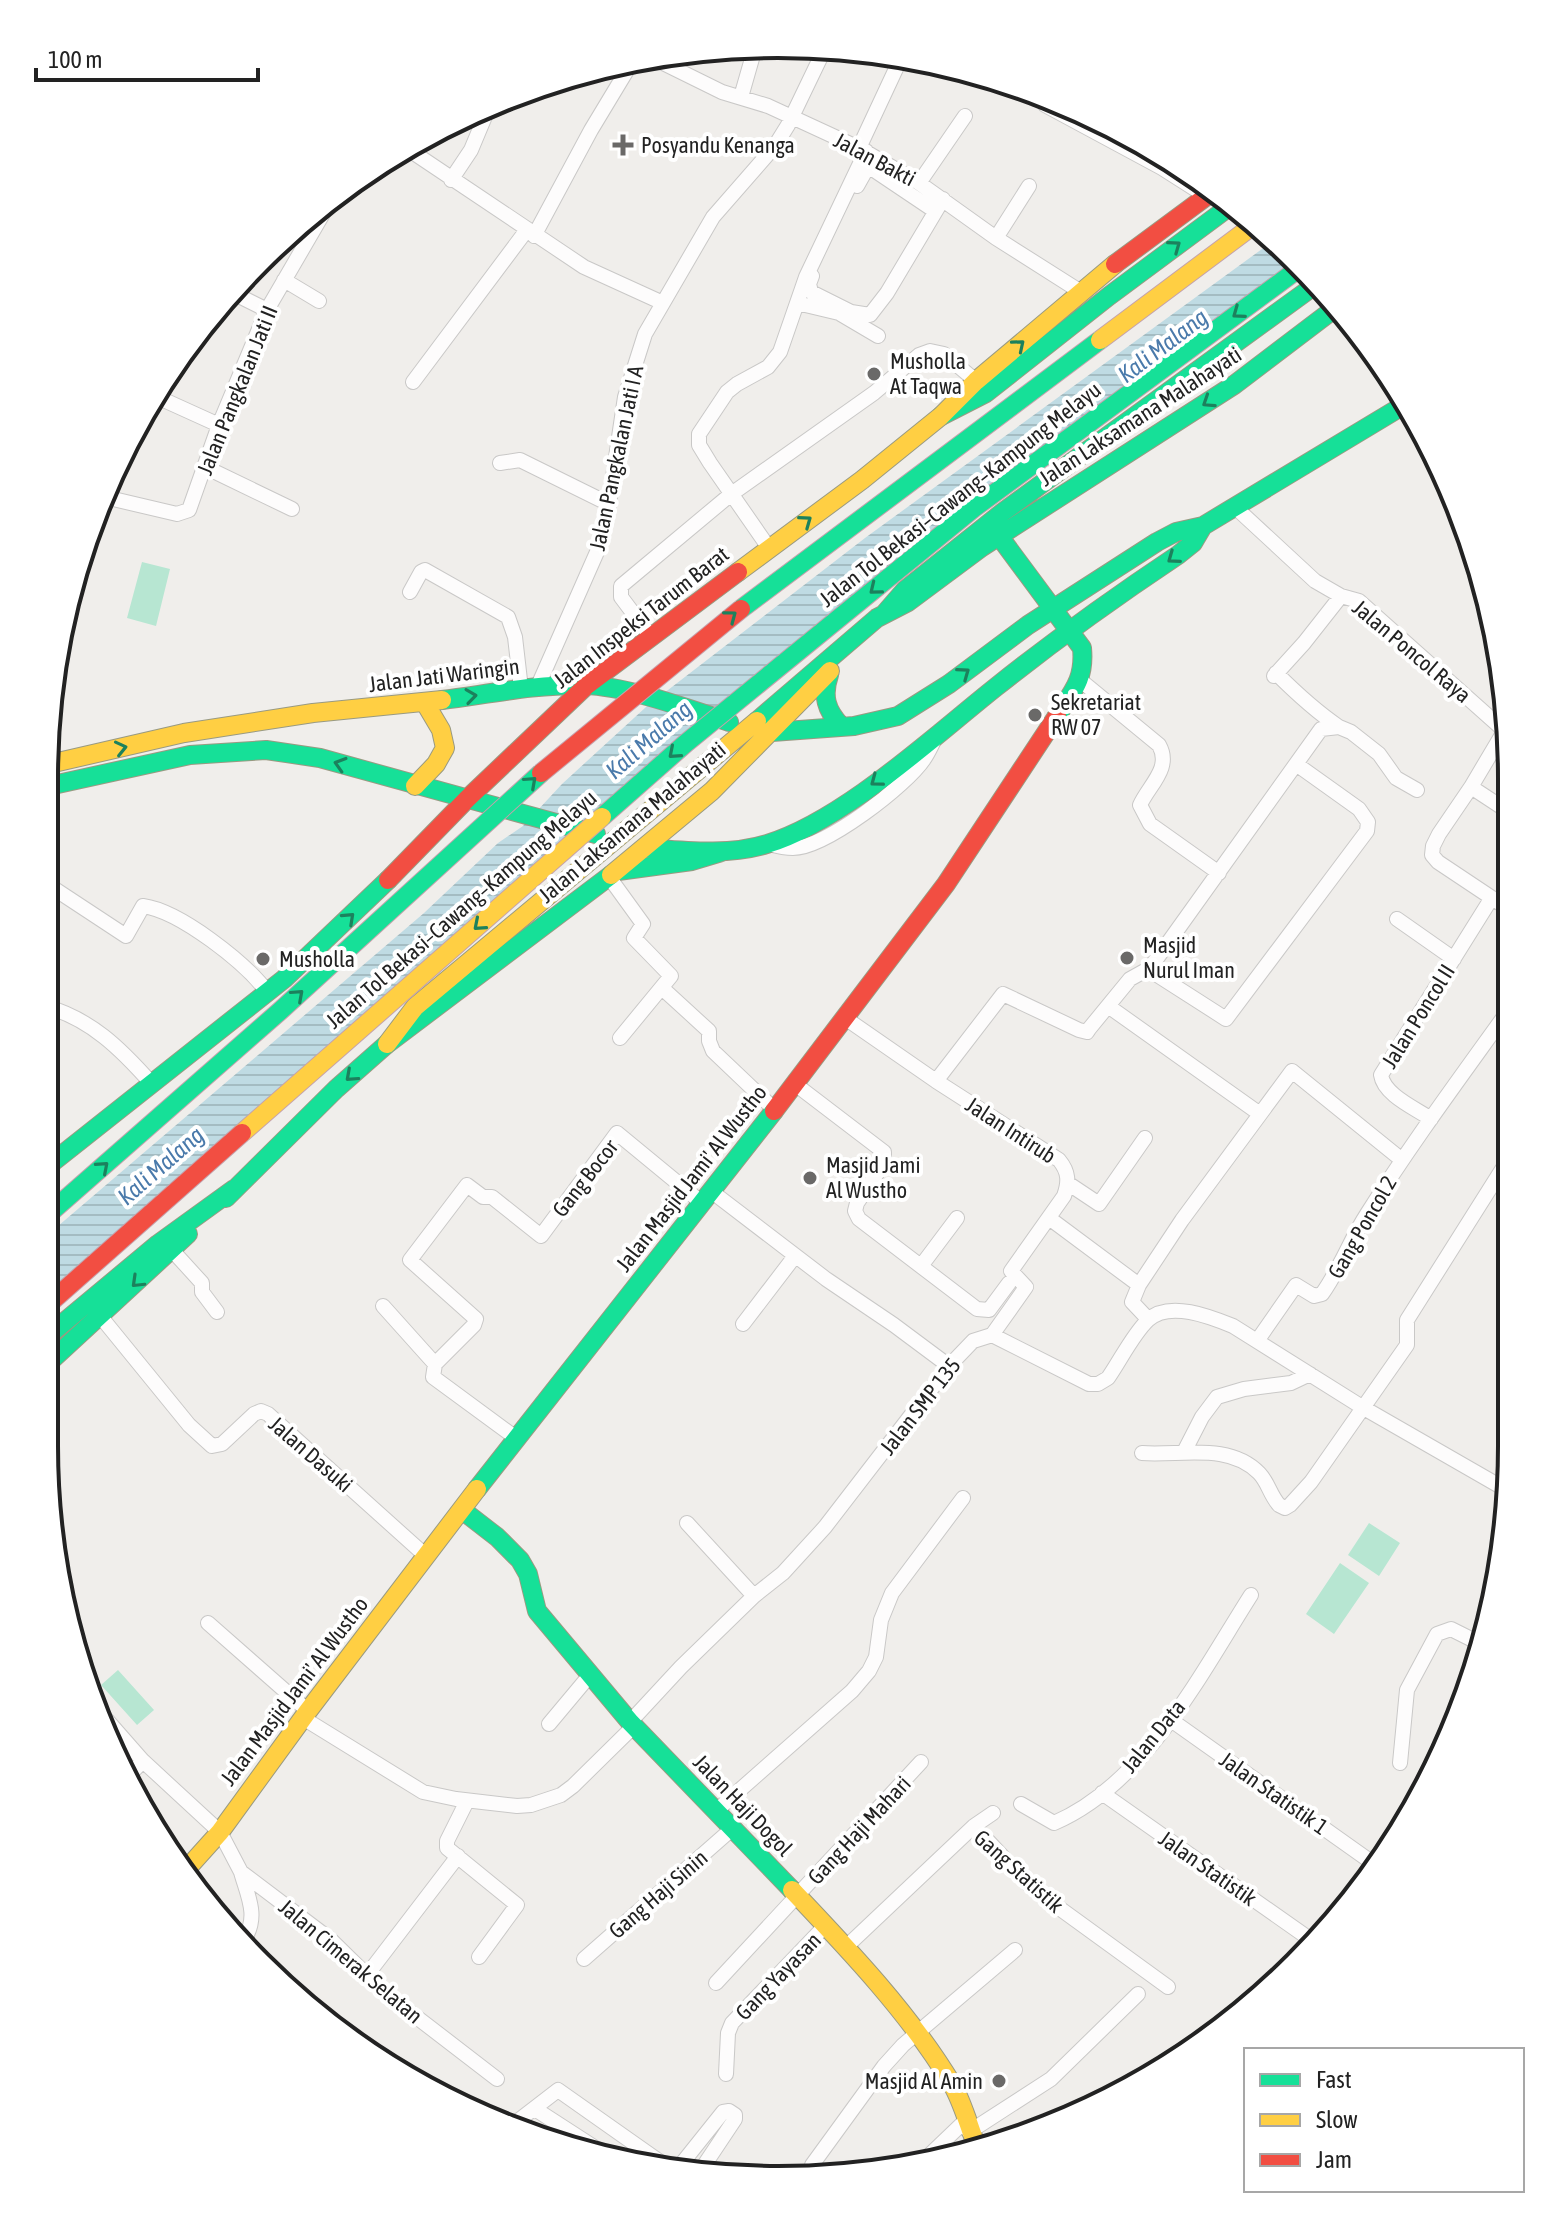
<svg xmlns="http://www.w3.org/2000/svg" width="1556" height="2224" font-family="'Asap Condensed',sans-serif">
  <style>
    .pitch { fill: #b7e6d2 }
    .water { fill: url(#water-rules) }
    .lines { fill: none; stroke-linecap: round; stroke-linejoin: round }
    .street-casing { stroke: #c9c8c7; stroke-width: 16 }
    .fast-casing { stroke: #999a82; stroke-width: 20 }
    .slow-casing { stroke: #999a82; stroke-width: 20 }
    .jam-casing { stroke: #999a82; stroke-width: 20 }
    .street { stroke: #fdfcfc; stroke-width: 14 }
    .fast { stroke: #16e098; stroke-width: 18 }
    .slow { stroke: #ffcf43; stroke-width: 18 }
    .jam { stroke: #f24e42; stroke-width: 18 }
    .fast-bridge-casing { stroke: #c5a2ac; stroke-width: 20; stroke-linecap: butt }
    .slow-bridge-casing { stroke: #c5a2ac; stroke-width: 20; stroke-linecap: butt }
    .jam-bridge-casing { stroke: #c5a2ac; stroke-width: 20; stroke-linecap: butt }
    .fast-bridge { stroke: #16e098; stroke-width: 18 }
    .slow-bridge { stroke: #ffcf43; stroke-width: 18 }
    .jam-bridge { stroke: #f24e42; stroke-width: 18 }
    .oneway { stroke: #1c815d }
    .poi-dot { fill: #6a6968; stroke: #fff; stroke-width: 3 }
    .labels { text-anchor: middle; stroke-width: 8; stroke-linejoin: round; paint-order: stroke }
    .poi-label { font-size: 22px; fill: #222; stroke: #fff; text-anchor: start }
    .street-label { font-size: 22px; fill: #222; stroke: #fff }
    .water-label { font-size: 24px; font-style: italic; fill: #4a7aab; stroke: #fff }
    .rim { fill: none; stroke: #222; stroke-width: 4 }
  </style>
  <defs>
    <pattern id="water-rules" width="6" height="5" patternUnits="userSpaceOnUse" patternTransform="scale(2)"><rect width="6" height="5" fill="#bfdbe3"/><path d="M0 2.5h6" fill="none" stroke="#a4bcc2"/></pattern>
  </defs>
  <rect width="100%" height="100%" fill="#f0eeeb"/>
  <!-- pitch -->
  <path class="pitch" d="M142,562L170,569L156,626L127,618Z
    M1369,1523L1400,1543L1379,1576L1348,1555Z
    M1340,1563L1369,1583L1334,1634L1306,1614Z
    M118,1670L154,1710L137,1725L101,1685Z"/>
  <!-- water -->
  <path class="water" d="M1273,241L1301,267L974,508L44,1308V1238L424,913L498,843L523,826L562,784L646,707L865,538Z"/>
  <g class="lines">
    <defs>
      <path id="street" d="M651,57L722,92L768,106L859,148L919,183L996,238L1081,292
        M1040,96L1045,105L1162,168L1206,196
        M741,97L755,48
        M405,147L584,267L663,303
        M859,148L901,58
        M451,180L471,150L489,107
        M919,183L965,116
        M857,186L866,170H874L935,211
        M534,236L591,130L632,62
        M996,238L1029,186
        M812,276L809,284L811,292L851,312L870,315L887,293L943,199
        M284,280L319,301
        M237,295L267,310
        M797,303L839,313L878,336
        M413,382L526,231
        M155,396L219,425
        M500,463L520,460L609,504
        M205,467L292,509
        M109,498L177,514L189,510L219,425L267,310L331,200
        M1235,507L1315,581L1341,596L1359,601L1506,732
        M769,548L710,463L699,445V434L727,392L737,384L768,367L780,352L806,277L866,151
        M410,592L421,572L425,570L508,617L515,637L521,689
        M651,637L621,597V586L730,495L874,393L919,355L930,351L944,354L976,381
        M1276,673C1296,693 1314,710 1339,727
        M1274,676L1304,643L1341,596
        M1080,680L1159,745C1172,768 1149,785 1140,805L1150,824L1219,873
        M537,688L597,552L609,504L625,397L645,334L713,217L775,146L788,125L826,46
        M1506,728L1471,787L1439,834L1433,846L1432,855L1438,862L1507,908
        M1471,787L1506,810
        M768,844C776,846 785,848 793,848C825,848 906,786 924,759C929,752 932,744 936,737
        M609,877L643,924L634,938L671,976L620,1038
        M44,882L126,936L143,906C180,911 246,963 268,993
        M1397,919L1454,959
        M1148,969L1226,1019L1367,831L1368,822L1359,809L1296,764
        M662,988L709,1031V1041L713,1051L775,1110
        M44,1006C90,1018 121,1049 152,1084
        M1108,1006L1260,1114
        M845,1018L936,1081L1059,1160C1069,1172 1069,1182 1064,1196L1011,1271L1026,1287L992,1335
        M936,1081L1003,994L1079,1030L1087,1032L1089,1029L1130,979L1148,969L1155,961L1321,729L1339,727L1351,732L1379,754L1396,778L1417,790
        M795,1084L884,1152V1163L857,1203L855,1211L859,1219L977,1309L989,1310L1009,1283
        M1431,1119C1415,1108 1384,1095 1381,1075L1491,899
        M1069,1184L1099,1204L1145,1138
        M711,1191L826,1279L894,1325L949,1366
        M1049,1218L1139,1285
        M171,1249L202,1283V1292L217,1312
        M921,1266L957,1218
        M383,1306L435,1364
        M101,1317L189,1425L212,1446L222,1444L254,1414L261,1411L268,1414L426,1556
        M1148,1319L1132,1302L1139,1285L1182,1220L1292,1071L1402,1160
        M743,1324L795,1256
        M1257,1341L1296,1285L1314,1296L1322,1294C1340,1269 1350,1240 1367,1214C1411,1144 1460,1078 1508,1011
        M516,1438L433,1377L435,1364L474,1325L476,1319L410,1260L467,1185L483,1197H492L541,1236L617,1133L702,1203
        M1184,1452L1202,1417L1217,1397L1244,1389L1291,1383L1310,1374
        M1142,1453C1180,1456 1229,1442 1259,1473C1268,1482 1270,1495 1279,1505L1285,1508L1290,1505L1311,1482L1407,1345V1320L1508,1160
        M1499,1486L1510,1470
        M687,1523L754,1596
        M208,1623L308,1711
        M303,1718L423,1792L456,1799L517,1806L531,1805L561,1795L573,1786L634,1726
        M107,1720L143,1761L220,1832L241,1872L331,1940L384,1992L497,2079
        M1171,1720L1377,1866
        M630,1722L681,1667L754,1596L783,1573L825,1527L949,1366L973,1341L992,1335L1089,1384H1098L1108,1378C1120,1361 1133,1334 1148,1320C1169,1300 1211,1317 1233,1326L1362,1407L1510,1492
        M549,1724L590,1675
        M1400,1763L1407,1690L1437,1634L1451,1629L1483,1645
        M131,1773L143,1761
        M1102,1793L1314,1942
        M467,1801L447,1841V1848L517,1905L479,1957
        M1021,1804L1054,1823C1145,1784 1200,1675 1251,1595
        M716,1811L852,1691L869,1671L876,1657L881,1620L892,1593L963,1498
        M974,1826L1033,1889L1168,1987
        M241,1872C248,1897 259,1916 244,1940
        M846,1947L974,1826L993,1813
        M584,1959L733,1828
        M367,1975L458,1856
        M716,1983L921,1762
        M726,2074L728,2033L732,2023L825,1926
        M535,2109L603,2153
        M510,2127L558,2090L673,2171
        M969,2132L1051,2079L1138,1994
        M812,2165L884,2066L903,2045L1015,1950
        M918,2166L965,2121
        M675,2172L723,2112L729,2111L735,2115V2119L699,2173"/>
      <path id="fast" d="M941,416L986,393L1109,296L1233,204
        M999,536L1082,648C1085,679 1073,691 1057,716
        M885,613L905,590L1003,512L1318,283
        M829,675C822,696 826,710 841,726
        M442,700C489,694 537,684 585,685C627,686 688,709 729,722
        M757,721L877,618L908,602L982,547L1234,385L1338,306
        M772,732L854,726L898,716L949,684L1028,625L1157,542L1176,532L1203,526L1404,405
        M44,787L190,755L266,750L320,758L596,834
        M646,848C686,851 728,856 767,844C843,821 933,737 996,687C1055,640 1115,597 1178,555L1193,543L1203,526
        M618,871L692,861L722,852
        M44,1169L284,979L388,880
        M226,1198L336,1089L387,1044L611,875
        M44,1339L158,1244L234,1189
        M44,1367L188,1234
        M477,1489L774,1111
        M462,1510L497,1537L520,1560L528,1574L537,1611L630,1722L792,1890"/>
      <path id="slow" d="M738,572L862,480L941,416L976,381L1115,264
        M45,765L184,733L313,713L442,700
        M415,786L436,764L445,748L441,730L425,703
        M611,875L712,791L830,671
        M387,1044L415,1007L757,721
        M184,1872L220,1832L308,1711L477,1489
        M792,1890C848,1949 910,2014 952,2084C963,2103 969,2127 977,2147"/>
      <path id="jam" d="M1115,264L1215,190
        M388,880L467,799L587,685L738,572
        M774,1111L946,884L1057,716"/>
    </defs>
    <!-- street casing -->
    <use href="#street" class="street-casing"/>
    <!-- fast casing -->
    <use href="#fast" class="fast-casing"/>
    <!-- slow casing -->
    <use href="#slow" class="slow-casing"/>
    <!-- jam casing -->
    <use href="#jam" class="jam-casing"/>
    <!-- street -->
    <use href="#street" class="street"/>
    <!-- fast -->
    <use href="#fast" class="fast"/>
    <!-- slow -->
    <use href="#slow" class="slow"/>
    <!-- jam -->
    <use href="#jam" class="jam"/>
    <defs>
      <path id="fast-bridge" d="M741,609L1100,340
        M602,817L686,743L974,508L1301,267
        M44,1218L280,1011L541,773"/>
      <path id="slow-bridge" d="M1100,340L1255,224
        M242,1133L602,817"/>
      <path id="jam-bridge" d="M541,773L741,609
        M44,1308L242,1133"/>
    </defs>
    <!-- fast-bridge casing -->
    <use href="#fast-bridge" class="fast-bridge-casing"/>
    <!-- slow-bridge casing -->
    <use href="#slow-bridge" class="slow-bridge-casing"/>
    <!-- jam-bridge casing -->
    <use href="#jam-bridge" class="jam-bridge-casing"/>
    <!-- fast-bridge -->
    <use href="#fast-bridge" class="fast-bridge"/>
    <!-- slow-bridge -->
    <use href="#slow-bridge" class="slow-bridge"/>
    <!-- jam-bridge -->
    <use href="#jam-bridge" class="jam-bridge"/>
  </g>
  <!-- one-way arrows -->
  <defs><path id="oneway-chevron" d="M-2-3.5L2.5 0L-2 3.5" fill="none" stroke-width="1.6" stroke-linecap="round" stroke-linejoin="round" transform="scale(2)"/></defs>
  <g class="oneway">
    <use href="#oneway-chevron" transform="translate(1175 246) rotate(-36)"/>
    <use href="#oneway-chevron" transform="translate(1238 313) rotate(144)"/>
    <use href="#oneway-chevron" transform="translate(1019 345) rotate(-40)"/>
    <use href="#oneway-chevron" transform="translate(1208 402) rotate(147)"/>
    <use href="#oneway-chevron" transform="translate(806 521) rotate(-36)"/>
    <use href="#oneway-chevron" transform="translate(1173 558) rotate(144)"/>
    <use href="#oneway-chevron" transform="translate(875 589) rotate(141)"/>
    <use href="#oneway-chevron" transform="translate(731 616) rotate(-37)"/>
    <use href="#oneway-chevron" transform="translate(964 673) rotate(-36)"/>
    <use href="#oneway-chevron" transform="translate(471 696) rotate(-8)"/>
    <use href="#oneway-chevron" transform="translate(121 748) rotate(-13)"/>
    <use href="#oneway-chevron" transform="translate(674 753) rotate(139)"/>
    <use href="#oneway-chevron" transform="translate(340 764) rotate(-163)"/>
    <use href="#oneway-chevron" transform="translate(876 781) rotate(143)"/>
    <use href="#oneway-chevron" transform="translate(531 782) rotate(-42)"/>
    <use href="#oneway-chevron" transform="translate(349 918) rotate(-43)"/>
    <use href="#oneway-chevron" transform="translate(479 925) rotate(139)"/>
    <use href="#oneway-chevron" transform="translate(298 995) rotate(-42)"/>
    <use href="#oneway-chevron" transform="translate(351 1076) rotate(138)"/>
    <use href="#oneway-chevron" transform="translate(103 1167) rotate(-41)"/>
    <use href="#oneway-chevron" transform="translate(137 1282) rotate(136)"/>
  </g>
  <!-- markers -->
  <g class="poi-dot">
    <path d="M619 133h8v8h8v8h-8v8h-8v-8h-8v-8h8z"/>
    <circle cx="874" cy="374" r="8"/>
    <circle cx="1035" cy="715" r="8"/>
    <circle cx="1127" cy="958" r="8"/>
    <circle cx="263" cy="959" r="8"/>
    <circle cx="810" cy="1178" r="8"/>
    <circle cx="999" cy="2081" r="8"/>
  </g>
  <g class="labels">
    <!-- poi labels -->
    <g class="poi-label">
      <text x="641" y="153">Posyandu Kenanga</text>
      <text x="890" y="369">Musholla<tspan x="890" dy="25">At Taqwa</tspan></text>
      <text x="1051" y="710">Sekretariat<tspan x="1051" dy="25">RW 07</tspan></text>
      <text x="1143" y="953">Masjid<tspan x="1143" dy="25">Nurul Iman</tspan></text>
      <text x="279" y="967">Musholla</text>
      <text x="826" y="1173">Masjid Jami<tspan x="826" dy="25">Al Wustho</tspan></text>
      <text x="983" y="2089" text-anchor="end">Masjid Al Amin</text>
    </g>
    <!-- street labels -->
    <g class="street-label">
      <text transform="translate(875 159) rotate(28)" y="8">Jalan Bakti</text>
      <text transform="translate(237 390) rotate(-68)" y="8">Jalan Pangkalan Jati II</text>
      <text transform="translate(1140 416) rotate(-33)" y="8">Jalan Laksamana Malahayati</text>
      <text transform="translate(616 458) rotate(-78)" y="8">Jalan Pangkalan Jati I A</text>
      <text transform="translate(960 494) rotate(-38)" y="8">Jalan Tol Bekasi–Cawang–Kampung Melayu</text>
      <text transform="translate(641 617) rotate(-38)" y="8">Jalan Inspeksi Tarum Barat</text>
      <text transform="translate(1412 651) rotate(40)" y="8">Jalan Poncol Raya</text>
      <text transform="translate(444 675) rotate(-7)" y="8">Jalan Jati Waringin</text>
      <text transform="translate(632 822) rotate(-40)" y="8">Jalan Laksamana Malahayati</text>
      <text transform="translate(461 909) rotate(-41)" y="8">Jalan Tol Bekasi–Cawang–Kampung Melayu</text>
      <text transform="translate(1418 1016) rotate(-58)" y="8">Jalan Poncol II</text>
      <text transform="translate(1011 1130) rotate(33)" y="8">Jalan Intirub</text>
      <text transform="translate(585 1178) rotate(-52)" y="8">Gang Bocor</text>
      <text transform="translate(691 1178) rotate(-52)" y="8">Jalan Masjid Jami' Al Wustho</text>
      <text transform="translate(1362 1227) rotate(-60)" y="8">Gang Poncol 2</text>
      <text transform="translate(920 1406) rotate(-52)" y="8">Jalan SMP 135</text>
      <text transform="translate(311 1454) rotate(41)" y="8">Jalan Dasuki</text>
      <text transform="translate(294 1691) rotate(-53)" y="8">Jalan Masjid Jami' Al Wustho</text>
      <text transform="translate(1153 1736) rotate(-51)" y="8">Jalan Data</text>
      <text transform="translate(1274 1793) rotate(35)" y="8">Jalan Statistik 1</text>
      <text transform="translate(743 1805) rotate(46)" y="8">Jalan Haji Dogol</text>
      <text transform="translate(859 1830) rotate(-47)" y="8">Gang Haji Mahari</text>
      <text transform="translate(1208 1868) rotate(35)" y="8">Jalan Statistik</text>
      <text transform="translate(1019 1871) rotate(42)" y="8">Gang Statistik</text>
      <text transform="translate(658 1894) rotate(-41)" y="8">Gang Haji Sinin</text>
      <text transform="translate(351 1961) rotate(40)" y="8">Jalan Cimerak Selatan</text>
      <text transform="translate(778 1976) rotate(-46)" y="8">Gang Yayasan</text>
    </g>
    <!-- water labels -->
    <g class="water-label">
      <text transform="translate(1163 346) rotate(-37)" y="8">Kali Malang</text>
      <text transform="translate(649 740) rotate(-41)" y="8">Kali Malang</text>
      <text transform="translate(161 1166) rotate(-41)" y="8">Kali Malang</text>
    </g>
  </g>
  <!-- crop -->
  <path d="M0 0H1556V2224H0ZM778 58H778A720 720 0 0 1 1498 778V1446A720 720 0 0 1 778 2166H778A720 720 0 0 1 58 1446V778A720 720 0 0 1 778 58Z" fill="#fff" fill-rule="evenodd"/>
  <path class="rim" d="M778 58H778A720 720 0 0 1 1498 778V1446A720 720 0 0 1 778 2166H778A720 720 0 0 1 58 1446V778A720 720 0 0 1 778 58Z"/>
  <!-- legend -->
  <rect x="1244" y="2048" width="280" height="144" fill="#ffffff" stroke="#a7a7a7" stroke-width="2"/>
  <rect x="1260" y="2074" width="40" height="12" fill="#16e098" stroke="#a7a7a7" stroke-width="2"/>
  <text x="1316" y="2088" font-size="24" fill="#222222">Fast</text>
  <rect x="1260" y="2114" width="40" height="12" fill="#ffcf43" stroke="#a7a7a7" stroke-width="2"/>
  <text x="1316" y="2128" font-size="24" fill="#222222">Slow</text>
  <rect x="1260" y="2154" width="40" height="12" fill="#f24e42" stroke="#a7a7a7" stroke-width="2"/>
  <text x="1316" y="2168" font-size="24" fill="#222222">Jam</text>
  <!-- scale -->
  <path d="M36 68v12h222v-12" fill="none" stroke="#222222" stroke-width="4"/>
  <text x="48" y="68" font-size="24" fill="#222222" stroke="#ffffff" stroke-width="6" paint-order="stroke">100 m</text>
</svg>
